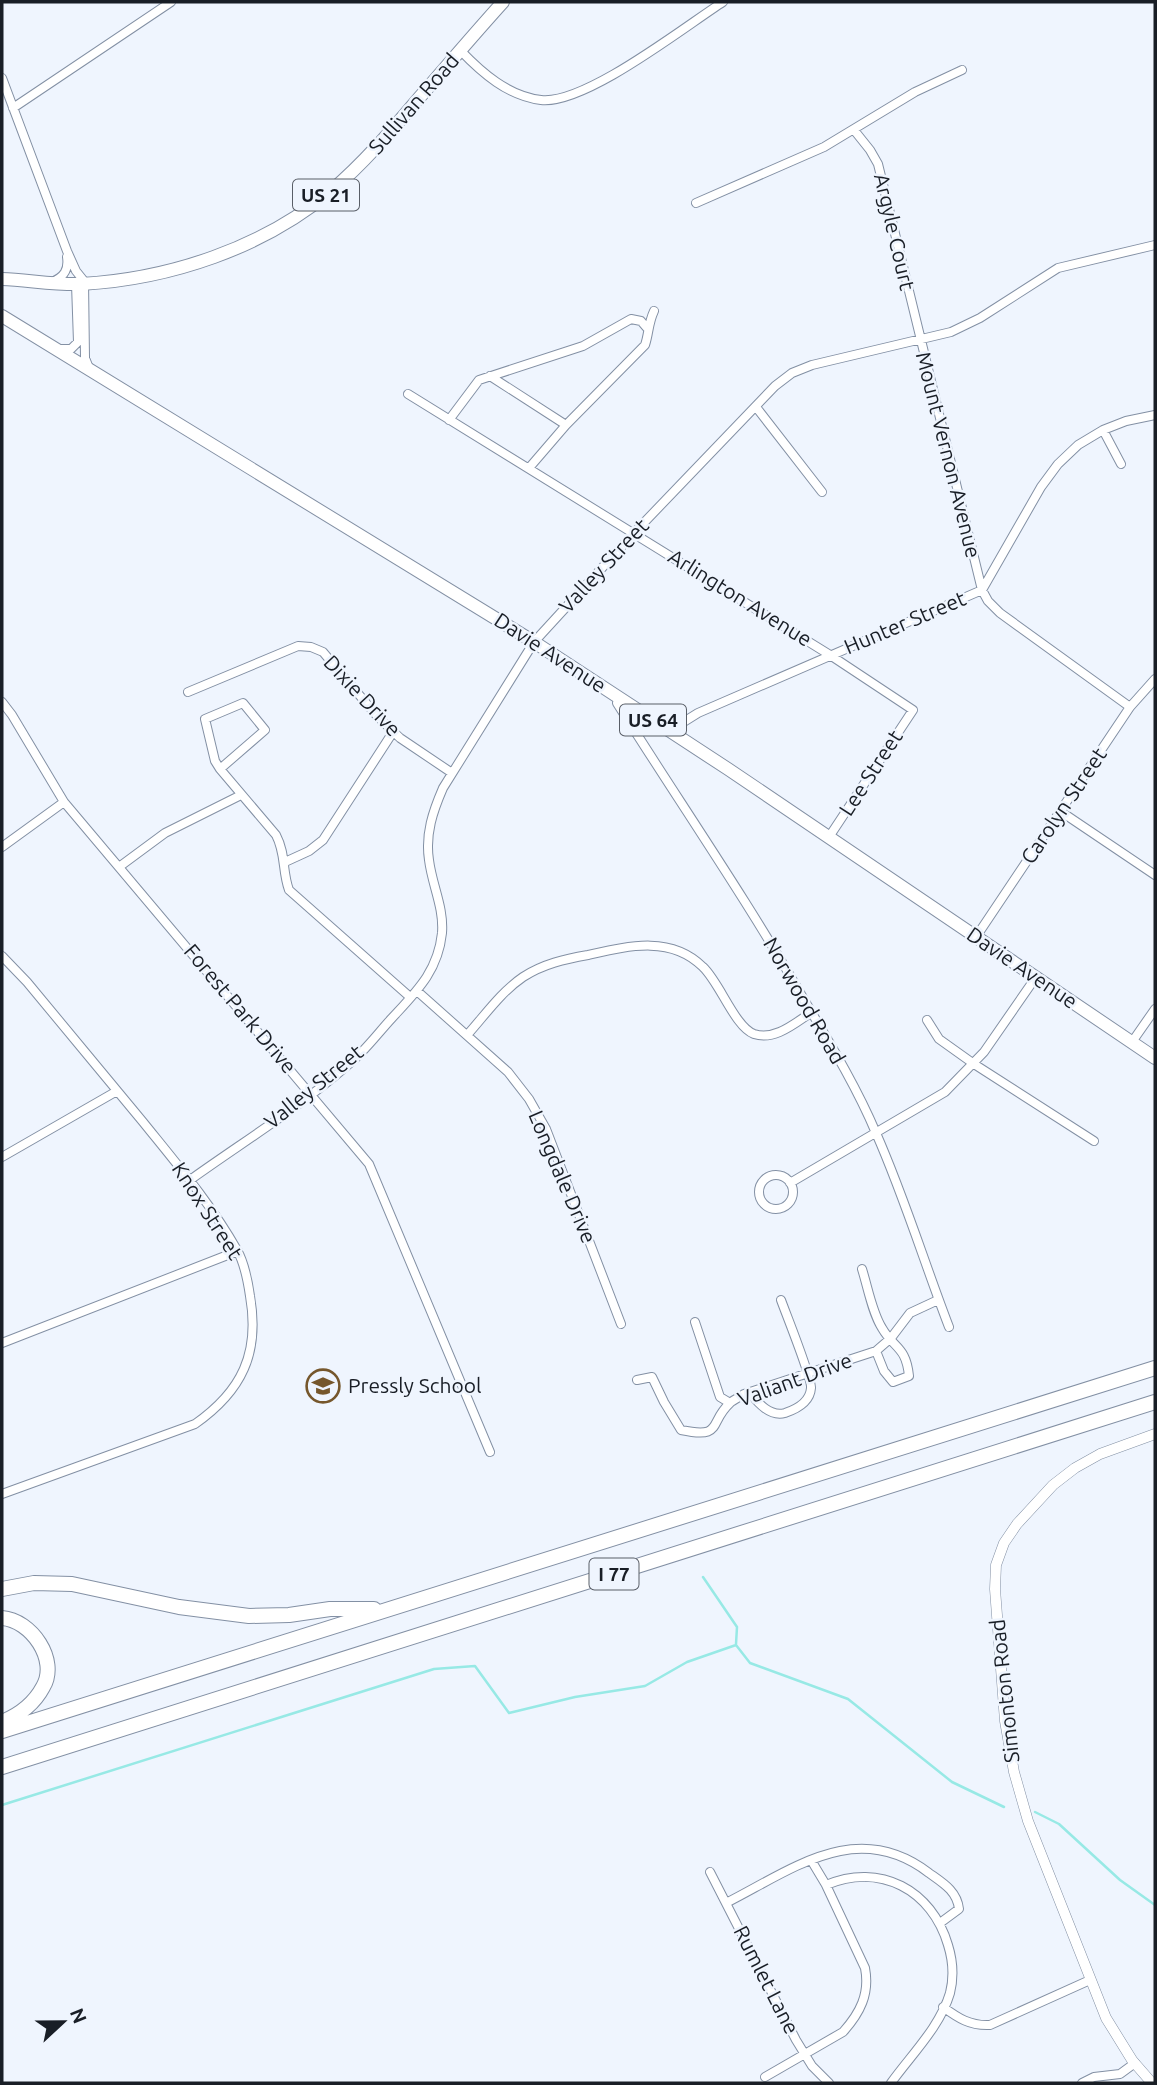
<svg xmlns="http://www.w3.org/2000/svg" width="1157" height="2085" font-family="Ubuntu,sans-serif">
  <style>
    .lines { fill: none; stroke-linecap: round; stroke-linejoin: round }
    .stream { stroke: #97e9e5; stroke-width: 2.5 }
    .minor-casing { stroke: #8390a4; stroke-width: 10 }
    .tertiary-casing { stroke: #8390a4; stroke-width: 11 }
    .primary-casing { stroke: #8390a4; stroke-width: 14 }
    .motorway-casing { stroke: #8390a4; stroke-width: 16 }
    .minor { stroke: #fff; stroke-width: 8 }
    .tertiary { stroke: #fff; stroke-width: 10 }
    .primary { stroke: #fff; stroke-width: 12 }
    .motorway { stroke: #fff; stroke-width: 14 }
    .labels { text-anchor: middle; stroke-width: 5; stroke-linejoin: round; paint-order: stroke }
    .shield { fill: #eff5fe; stroke: #595e67; stroke-width: 2 }
    .shield-label { font-size: 19px; font-weight: bold; fill: #191e26 }
    .street-label { font-size: 21px; fill: #191e26; stroke: #eff5fe }
    .poi-label { font-size: 21px; fill: #191e26; stroke: #eff5fe; text-anchor: start }
  </style>
  <rect width="100%" height="100%" fill="#eff5fe"/>
  <g class="lines">
    <!-- stream -->
    <path class="stream" d="M703,1577L737,1627L736,1644
      M2,1805L434,1669L475,1666L509,1713L575,1697L645,1686L687,1662L736,1645L750,1663L848,1699L952,1782L1004,1807
      M1035,1812L1059,1824L1120,1880L1155,1905"/>
    <defs>
      <path id="minor" d="M460,50C482,73 508,96 541,100C585,105 684,27 723,2
        M2,78L67,251L76,271L84,281L85,358L89,368
        M13,108L171,2
        M854,130L870,150L878,164L982,590L988,601L1000,613L1130,707
        M696,203L824,147L915,92L962,70
        M52,282C64,277 69,270 67,257
        M58,349H71L78,342L76,284
        M490,376L566,425
        M408,394L830,655L913,710L829,837
        M756,407L822,492
        M449,420L479,380L583,346L631,319L641,321L647,328
        M1103,430L1121,464
        M529,468L566,425L645,345C649,333 648,324 654,311
        M188,692L298,646L311,647L323,652L377,716L400,738L452,773
        M619,698L617,703C680,803 747,900 806,1003C831,1045 857,1088 876,1133C904,1196 924,1262 949,1327
        M2,702L12,715L64,802L369,1164L490,1452
        M672,732L674,728L698,713L982,590L1041,487L1058,464L1078,445L1103,430L1126,421L1155,415
        M220,769L265,730L243,703L205,719L215,761L220,769L276,835C286,854 282,871 289,890L410,997
        M1060,811L1155,875
        M2,847L64,802
        M285,862L309,851L323,840L393,732
        M119,867L165,833L241,795
        M976,937L1130,707L1155,679
        M2,956L27,982C66,1029 104,1075 143,1122C176,1163 211,1204 237,1250C245,1264 248,1282 250,1296C260,1353 242,1391 195,1424L2,1494
        M417,991L508,1072L529,1099L546,1129L621,1324
        M927,1020L939,1039L974,1064L1094,1141
        M468,1034C485,1015 501,992 523,977C543,964 565,959 588,955C628,946 671,935 703,967C720,983 735,1027 754,1034C775,1041 795,1023 812,1012
        M1132,1042L1155,1009
        M2,1157L117,1091
        M759 1192a17 17 0 1 1 34 0a17 17 0 1 1-34 0Z
        M190,1180C243,1142 300,1107 349,1064C365,1051 378,1033 392,1018C417,991 438,971 442,933C444,907 432,885 429,860C425,834 433,811 443,788L534,642L634,533L775,386L792,373L812,365L951,332L980,318L1058,268L1155,245
        M790,1183L945,1092L984,1052L1036,977
        M862,1269C868,1288 872,1312 882,1328C894,1349 906,1346 909,1376L893,1382L884,1371L876,1351
        M695,1322L720,1397L730,1403
        M2,1343L238,1251
        M637,1380L652,1377L664,1402L681,1430C724,1439 708,1423 730,1403C733,1400 740,1397 744,1394L876,1351L891,1338L910,1313L938,1300
        M750,1393C758,1403 770,1417 785,1413C797,1409 810,1402 811,1388C812,1378 786,1314 781,1300
        M710,1872L796,2040L812,2066L829,2083
        M826,1885C880,1862 932,1890 948,1945C953,1961 954,1977 950,1993C940,2027 911,2055 891,2083
        M726,1903C793,1869 857,1818 929,1873C943,1883 957,1891 959,1909L940,1923
        M943,2007C958,2018 970,2026 990,2025L1090,1980
        M765,2077L843,2032C860,2013 870,1994 865,1968L826,1885L811,1860
        M1082,2083L1094,2077L1120,2074L1135,2063"/>
      <path id="tertiary" d="M1152,2083L1132,2060L1106,2018L1028,1821L1014,1772L1005,1721L995,1589L996,1565L1004,1543L1017,1524L1053,1485L1075,1468L1100,1454L1155,1434"/>
      <path id="primary" d="M2,279C28,280 55,285 81,284C170,279 263,248 331,191C364,163 391,131 419,98C447,66 474,34 503,2
        M2,316L534,642L728,769L1155,1058"/>
      <path id="motorway" d="M2,1589L34,1583L72,1584L179,1607L249,1616L289,1615L330,1609H374
        M2,1618C31,1620 59,1660 43,1687C34,1704 19,1715 2,1722
        M2,1731L1155,1368
        M2,1767L1155,1402"/>
    </defs>
    <!-- minor casing -->
    <use href="#minor" class="minor-casing"/>
    <!-- tertiary casing -->
    <use href="#tertiary" class="tertiary-casing"/>
    <!-- primary casing -->
    <use href="#primary" class="primary-casing"/>
    <!-- motorway casing -->
    <use href="#motorway" class="motorway-casing"/>
    <!-- minor -->
    <use href="#minor" class="minor"/>
    <!-- tertiary -->
    <use href="#tertiary" class="tertiary"/>
    <!-- primary -->
    <use href="#primary" class="primary"/>
    <!-- motorway -->
    <use href="#motorway" class="motorway"/>
  </g>
  <!-- icons -->
  <defs>
    <symbol id="school-ring" viewBox="-11 -11 22 22"><circle r="9.5" fill="#eff5fe" stroke="#76572c" stroke-width="1.5"/><path d="M0-5L7-2L0 1L-7-2ZM-4 1L0 2.5L4 1V4Q0 6-4 4Z" fill="#76572c"/></symbol>
  </defs>
  <g fill-rule="evenodd">
    <use href="#school-ring" x="304" y="1367" width="38" height="38"/>
  </g>
  <g class="labels">
    <!-- shield labels -->
    <g class="shield">
      <rect x="293" y="179.5" width="66" height="31" rx="5"/>
      <rect x="620" y="704.5" width="66" height="31" rx="5"/>
      <rect x="589.5" y="1558.5" width="49" height="31" rx="5"/>
    </g>
    <g class="shield-label">
      <text x="326" y="202">US 21</text>
      <text x="653" y="727">US 64</text>
      <text x="614" y="1581">I 77</text>
    </g>
    <!-- street labels -->
    <g class="street-label">
      <text transform="translate(414 104) rotate(-49)" y="7">Sullivan Road</text>
      <text transform="translate(894 232) rotate(77)" y="7">Argyle Court</text>
      <text transform="translate(948 455) rotate(76)" y="7">Mount Vernon Avenue</text>
      <text transform="translate(604 566) rotate(-47)" y="7">Valley Street</text>
      <text transform="translate(740 598) rotate(32)" y="7">Arlington Avenue</text>
      <text transform="translate(905 623) rotate(-23)" y="7">Hunter Street</text>
      <text transform="translate(550 653) rotate(33)" y="7">Davie Avenue</text>
      <text transform="translate(362 696) rotate(47)" y="7">Dixie Drive</text>
      <text transform="translate(871 773) rotate(-57)" y="7">Lee Street</text>
      <text transform="translate(1064 806) rotate(-56)" y="7">Carolyn Street</text>
      <text transform="translate(1022 968) rotate(34)" y="7">Davie Avenue</text>
      <text transform="translate(804 1001) rotate(60)" y="7">Norwood Road</text>
      <text transform="translate(240 1009) rotate(50)" y="7">Forest Park Drive</text>
      <text transform="translate(314 1087) rotate(-39)" y="7">Valley Street</text>
      <text transform="translate(562 1177) rotate(67)" y="7">Longdale Drive</text>
      <text transform="translate(207 1211) rotate(57)" y="7">Knox Street</text>
      <text transform="translate(795 1380) rotate(-20)" y="7">Valiant Drive</text>
      <text transform="translate(1005 1691) rotate(-96)" y="7">Simonton Road</text>
      <text transform="translate(766 1980) rotate(63)" y="7">Rumlet Lane</text>
    </g>
    <!-- poi labels -->
    <g class="poi-label">
      <text x="348" y="1393">Pressly School</text>
    </g>
  </g>
  <!-- border -->
  <rect width="1157" height="2085" fill="none" stroke="#191e26" stroke-width="7"/>
  <!-- north arrow -->
  <g transform="translate(63 2022) rotate(68)" stroke="#eff5fe" stroke-width="5" paint-order="stroke">
  <path d="M0-5L12 26L0 18L-12 26Z" fill="#191e26"/>
  <text y="-10" font-size="19" font-weight="bold" text-anchor="middle" fill="#191e26">N</text>
  </g>
</svg>
